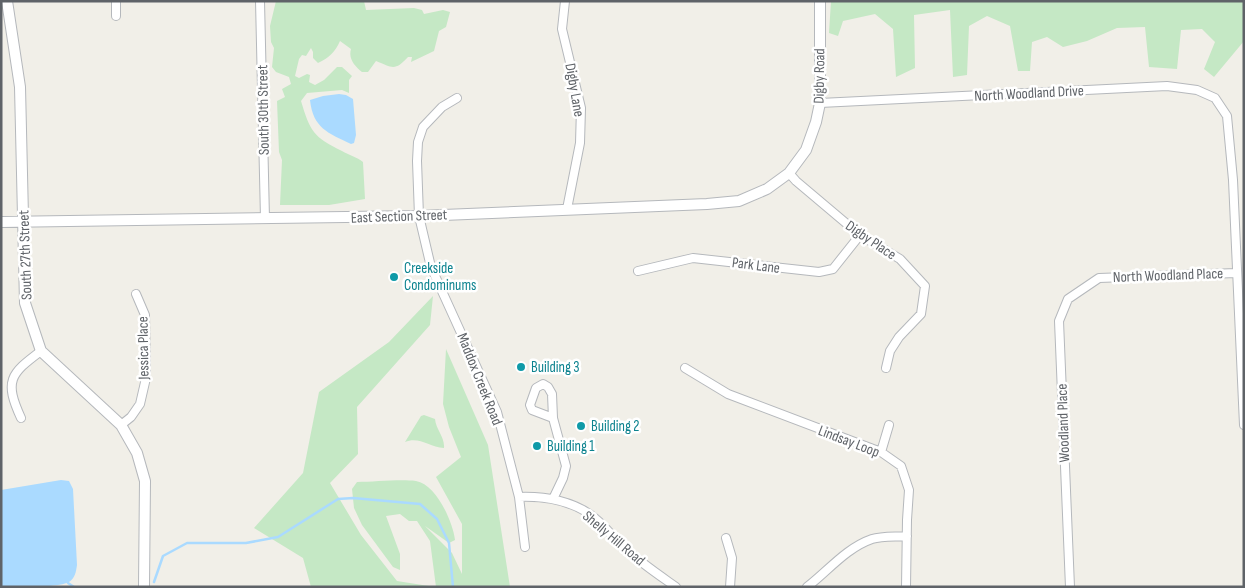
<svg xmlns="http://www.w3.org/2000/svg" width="1245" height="588" font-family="'Sofia Sans Condensed',sans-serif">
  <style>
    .green { fill: #c5e8c5 }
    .water { fill: #aadaff }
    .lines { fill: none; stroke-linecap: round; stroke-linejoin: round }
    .stream { stroke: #aadaff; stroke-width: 2.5 }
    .minor-casing { stroke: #b5b8bc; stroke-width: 10 }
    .tertiary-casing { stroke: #b5b8bc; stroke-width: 12 }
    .minor { stroke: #fff; stroke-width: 8 }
    .tertiary { stroke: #fff; stroke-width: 10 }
    .culture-dot { fill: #0f9aa8; stroke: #fff; stroke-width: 2 }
    .labels { text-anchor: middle; stroke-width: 5; stroke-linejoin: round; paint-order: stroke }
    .street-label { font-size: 15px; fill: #5f6368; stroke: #fff }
    .culture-label { font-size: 15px; fill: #0d838f; stroke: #fff; text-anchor: start }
  </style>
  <rect width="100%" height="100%" fill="#f1efe8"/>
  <!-- green -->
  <path class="green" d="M276,1H364L366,10L414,8L422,10L424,14L443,10L450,12L446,27L439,31L434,51L411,62L412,57H408C395,71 393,68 376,61L368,72H362C355,66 348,59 351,49L340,41C335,52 329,58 318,63L313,58V52L311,48L306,56L302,55L299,59L295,76L299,78L307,74L310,75L309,82L315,85L324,80L337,67H342L352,76L349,80V93L342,90L307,93L301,101C310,131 313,137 342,151C349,155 357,157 363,162L365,199L329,205H280L282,160L279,152L277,101L285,97L282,89L291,84L289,77L276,72L272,67L274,48L271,42L270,26Z
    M831,1H1244V41L1214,77L1204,69L1215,42L1202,29L1181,30L1177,69L1149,67L1145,27L1117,28L1087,41L1063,47L1047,37L1032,42L1030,71H1018L1010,26L987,16L969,26L967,75L953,77L950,10L914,15L915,68L896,77L893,29L875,14L843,21L838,36L829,33Z
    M433,296L430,325L357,407L358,454L330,483L361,535L397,581L435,587H311L303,558L254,528L303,473L319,392L389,342Z
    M446,349L488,445L510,587H436L430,541L417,521H409L400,514L386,516L400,554V570L393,567L362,525L354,508L352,489L357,482C374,482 399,479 416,481C436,484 453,522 455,540L449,543L425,526L452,553L462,574V524L436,477L461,457L449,427L443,404Z
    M424,415L435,419C436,430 445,437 444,448C429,447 419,436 405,442L421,416Z"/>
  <!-- water -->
  <path class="water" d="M339,94L346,95L353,99L356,135L354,143L351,144C328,133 313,128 310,100L323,96Z
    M61,480L69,481L73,489L77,565C76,572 75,578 69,582C57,588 17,587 1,587V490Z"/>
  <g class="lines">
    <!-- stream -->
    <path class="stream" d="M154,582L163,556L187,543H246L278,537L338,499L353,498L420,504L437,519L449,543L453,587
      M68,583L74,587"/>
    <defs>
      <path id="minor" d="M116,1V16
        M260,1L265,219
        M565,1L562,29L581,108L580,143L567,209
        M457,98L442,107L423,127L418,142L417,161L419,216L431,267L497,412L519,497L525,547
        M820,103L1167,86L1197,90L1215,98L1227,116L1233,180L1244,425
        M789,173L796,181L860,235L900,259L925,286L921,314L899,337L890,351L886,368
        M638,271L693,258L819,272L833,269L860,235
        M685,368L728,394L881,452L901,466L909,490L907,520L906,587
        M21,418C4,381 10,374 41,351
        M553,418L532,410L530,405L536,388L543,384L548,387L552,394L553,418L566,466L563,478L553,499
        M121,425L131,417L140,404L146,378L145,315L136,294
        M881,452L889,425
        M519,497C545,496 575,501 596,519C607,528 615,540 626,549C641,563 659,575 676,587
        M726,538L732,558L730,587
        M807,587C828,571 846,548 872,539C882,536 896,537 907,536
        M1070,587L1059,321L1068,299L1099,278L1236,273"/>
      <path id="tertiary" d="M7,1L20,87L25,303L41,351L121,425L137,453L145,481L144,587
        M1,222L419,216L707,204L739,201L767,189L789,173L806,150L816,122L820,103V1"/>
    </defs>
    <!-- minor casing -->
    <use href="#minor" class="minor-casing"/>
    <!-- tertiary casing -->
    <use href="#tertiary" class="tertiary-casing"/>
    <!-- minor -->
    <use href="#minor" class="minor"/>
    <!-- tertiary -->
    <use href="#tertiary" class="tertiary"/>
  </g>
  <!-- markers -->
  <g class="culture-dot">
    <circle cx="394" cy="277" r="5"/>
    <circle cx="521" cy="367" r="5"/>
    <circle cx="581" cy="426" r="5"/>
    <circle cx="537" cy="446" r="5"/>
  </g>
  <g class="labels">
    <!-- street labels -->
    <g class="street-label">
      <text transform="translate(819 76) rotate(-89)" y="5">Digby Road</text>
      <text transform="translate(575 90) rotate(80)" y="5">Digby Lane</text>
      <text transform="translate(1029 93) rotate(-3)" y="5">North Woodland Drive</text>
      <text transform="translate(263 110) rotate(-91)" y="5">South 30th Street</text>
      <text transform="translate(399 216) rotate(-2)" y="5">East Section Street</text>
      <text transform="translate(871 240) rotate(34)" y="5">Digby Place</text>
      <text transform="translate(25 255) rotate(-92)" y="5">South 27th Street</text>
      <text transform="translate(756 265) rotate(7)" y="5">Park Lane</text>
      <text transform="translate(1168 275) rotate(-2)" y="5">North Woodland Place</text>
      <text transform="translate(143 348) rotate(-91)" y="5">Jessica Place</text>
      <text transform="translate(480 379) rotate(68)" y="5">Maddox Creek Road</text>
      <text transform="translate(1063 423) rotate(-92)" y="5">Woodland Place</text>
      <text transform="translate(849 441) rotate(21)" y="5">Lindsay Loop</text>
      <text transform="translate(614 538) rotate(40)" y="5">Shelly Hill Road</text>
    </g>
    <!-- culture labels -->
    <g class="culture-label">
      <text x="404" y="273">Creekside<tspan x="404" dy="17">Condominums</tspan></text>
      <text x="531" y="372">Building 3</text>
      <text x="591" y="431">Building 2</text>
      <text x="547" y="451">Building 1</text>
    </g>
  </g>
  <!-- border -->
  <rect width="1245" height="588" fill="none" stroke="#5f6368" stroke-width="5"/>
</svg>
